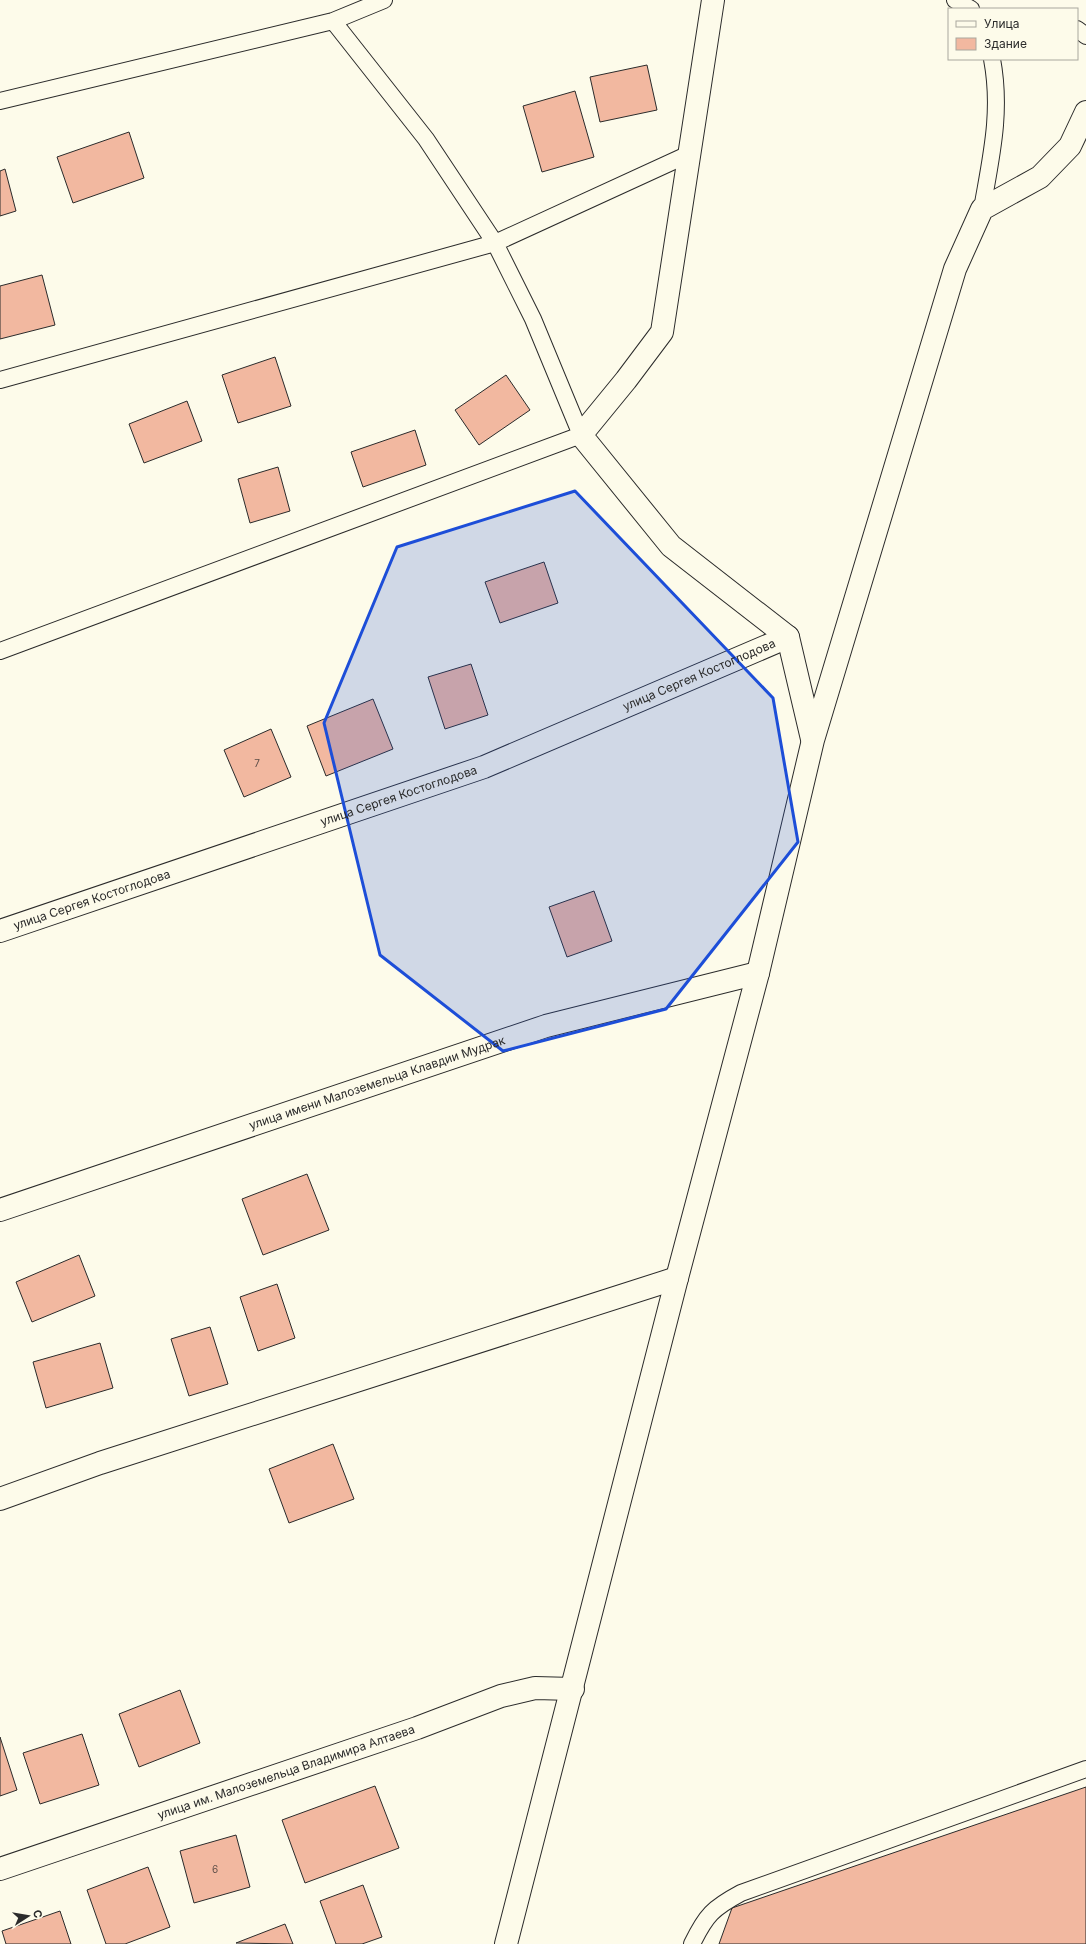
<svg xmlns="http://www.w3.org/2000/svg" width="1086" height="1944" font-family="Inter,sans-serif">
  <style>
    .building { fill: #f2b8a0; stroke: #2b2b2b }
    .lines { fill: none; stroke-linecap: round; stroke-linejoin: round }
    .lane-casing { stroke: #2b2b2b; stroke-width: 18 }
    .street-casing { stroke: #2b2b2b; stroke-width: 24 }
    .lane { stroke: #fdfbea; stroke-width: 16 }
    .street { stroke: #fdfbea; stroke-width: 22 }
    .marked { fill: #1d4ed8; fill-opacity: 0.2; stroke: #1d4ed8; stroke-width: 3; stroke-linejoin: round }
    .labels { text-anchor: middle; stroke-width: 3; stroke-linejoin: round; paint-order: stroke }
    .number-label { font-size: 10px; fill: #5d4e48 }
    .street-label { font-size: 12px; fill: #2b2b2b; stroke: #fdfbea }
  </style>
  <rect width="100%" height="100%" fill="#fdfbea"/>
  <!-- building -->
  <path class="building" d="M647,65L657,110L600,122L590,77Z
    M575,91L594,157L542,172L523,106Z
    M129,132L144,178L73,203L57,157Z
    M5,169L16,211L0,216V171Z
    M42,275L55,325L0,339V286Z
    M275,357L291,406L238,423L222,375Z
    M506,375L530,410L479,445L455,410Z
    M187,401L202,441L144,463L129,424Z
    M415,430L426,465L363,487L351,452Z
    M278,467L290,511L250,523L238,479Z
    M544,562L558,603L500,623L485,582Z
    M471,664L488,715L445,729L428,677Z
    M373,699L393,749L326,776L307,726Z
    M271,729L291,777L244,797L224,750Z
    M594,891L612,941L567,957L549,907Z
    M307,1174L329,1230L263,1255L242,1199Z
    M79,1255L95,1296L32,1322L16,1282Z
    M277,1284L295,1338L258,1351L240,1297Z
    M210,1327L228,1384L189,1396L171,1339Z
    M100,1343L113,1388L46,1408L33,1362Z
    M333,1444L354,1499L289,1523L269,1469Z
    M180,1690L200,1743L139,1767L119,1714Z
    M82,1734L99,1785L40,1804L23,1753Z
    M0,1737L17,1790L0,1796Z
    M375,1786L399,1848L305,1883L282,1820Z
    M1086,1787V1944H719L732,1908Z
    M236,1835L250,1887L194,1903L180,1851Z
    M148,1867L170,1927L125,1944H106L87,1890Z
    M363,1885L382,1937L362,1944H336L320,1901Z
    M60,1911L71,1944H6L2,1931Z
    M285,1924L293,1944L236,1943Z"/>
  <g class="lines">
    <defs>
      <path id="lane" d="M955,0L971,9
        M1077,29L1086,36
        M0,101L333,21L384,0
        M982,209C991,157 1002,112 992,59
        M0,380L495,243L689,154
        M0,651L581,435L533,319L495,243L426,139L333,21
        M692,1944C706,1915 713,1908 741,1893L1086,1769"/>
      <g id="street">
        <path d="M713,0L662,332L626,380L581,435L671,546L788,637L812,739"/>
        <path id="s1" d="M0,931L484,767L788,637"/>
        <path id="s2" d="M0,1210L546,1026L758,973"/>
        <path d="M0,1499L100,1463L677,1278"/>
        <path id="s3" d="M0,1869L417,1728L501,1696L535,1688L573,1689"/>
        <path d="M506,1944L677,1278L758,973L813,740L955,269L982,209L1040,177L1070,146L1086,112"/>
      </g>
    </defs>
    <!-- lane casing -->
    <use href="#lane" class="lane-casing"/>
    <!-- street casing -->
    <use href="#street" class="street-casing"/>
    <!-- lane -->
    <use href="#lane" class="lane"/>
    <!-- street -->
    <use href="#street" class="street"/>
  </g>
  <!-- marked area -->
  <path class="marked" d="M575,491L773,698L798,842L666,1009L503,1051L380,955L324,723L397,547Z"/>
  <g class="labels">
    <!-- number labels -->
    <g class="number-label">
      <text x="257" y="767">7</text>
      <text x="215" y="1873">6</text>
    </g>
    <!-- street labels -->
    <g class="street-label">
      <text dy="4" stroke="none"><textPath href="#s1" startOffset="745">улица Сергея Костоглодова</textPath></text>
      <text dy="4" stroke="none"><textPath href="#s1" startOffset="421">улица Сергея Костоглодова</textPath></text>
      <text dy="4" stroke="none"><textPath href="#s1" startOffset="97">улица Сергея Костоглодова</textPath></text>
      <text dy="4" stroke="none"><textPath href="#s2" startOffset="398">улица имени Малоземельца Клавдии Мудрак</textPath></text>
      <text dy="4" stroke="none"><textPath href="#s3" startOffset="302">улица им. Малоземельца Владимира Алтаева</textPath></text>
    </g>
  </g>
  <!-- legend -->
  <rect x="948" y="8" width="130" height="52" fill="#fdfbea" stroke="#a9a89e"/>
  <rect x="956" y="21" width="20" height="6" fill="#fdfbea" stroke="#a9a89e"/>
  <text x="984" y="28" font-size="12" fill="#2b2b2b">Улица</text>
  <rect x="956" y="38" width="20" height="12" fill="#f2b8a0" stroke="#a9a89e"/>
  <text x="984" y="48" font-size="12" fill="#2b2b2b">Здание</text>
  <!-- north arrow -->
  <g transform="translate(28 1916) rotate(78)" stroke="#fdfbea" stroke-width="3" paint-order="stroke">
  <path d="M0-3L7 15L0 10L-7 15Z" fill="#2b2b2b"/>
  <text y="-6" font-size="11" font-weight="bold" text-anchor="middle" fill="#2b2b2b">С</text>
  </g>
</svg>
